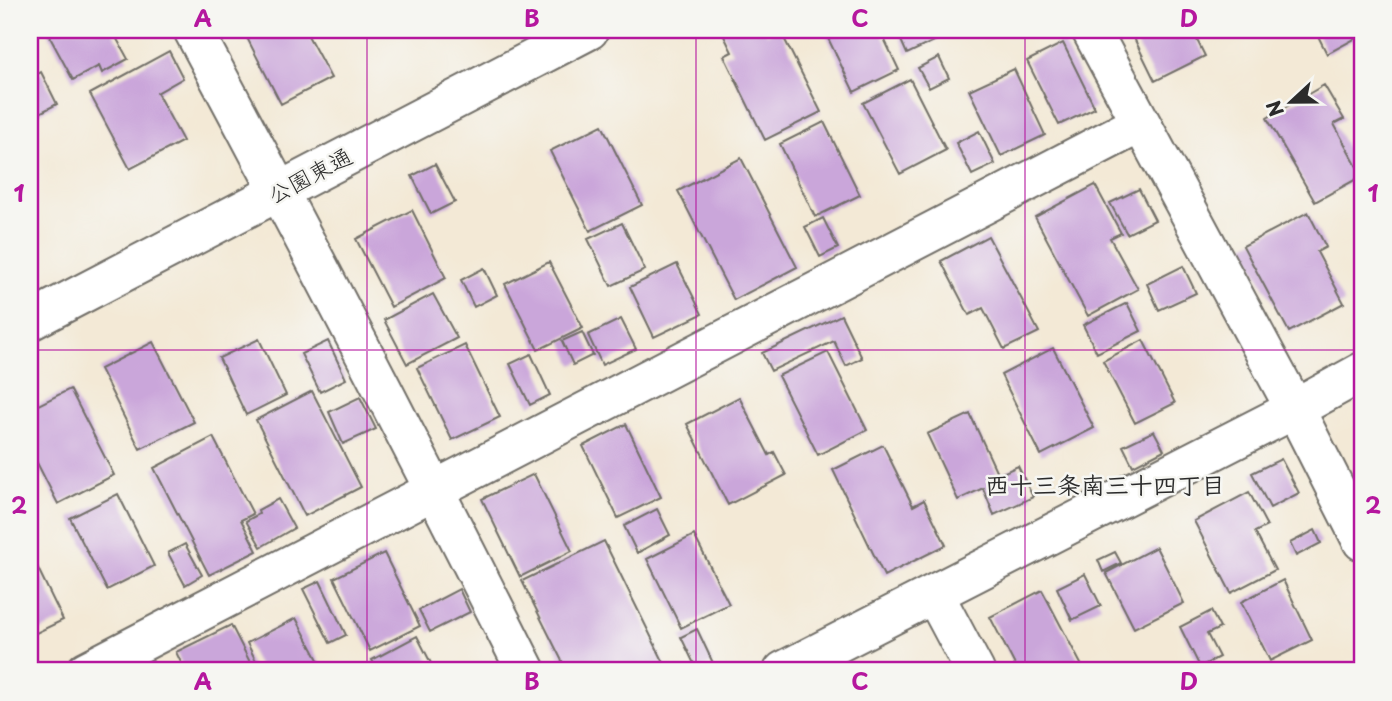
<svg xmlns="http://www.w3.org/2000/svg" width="1392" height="701" font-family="'Playpen Sans','Klee One',sans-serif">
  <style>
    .building { fill: #caa6da }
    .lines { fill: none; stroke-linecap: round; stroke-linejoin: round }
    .street-casing { stroke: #716e67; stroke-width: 42 }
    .secondary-casing { stroke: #716e67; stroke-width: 42 }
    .street { stroke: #fff; stroke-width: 38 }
    .secondary { stroke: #fff; stroke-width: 38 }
    .grid { fill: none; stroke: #b5179e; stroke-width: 2; stroke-opacity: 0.55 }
    .labels { text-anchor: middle; stroke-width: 5; stroke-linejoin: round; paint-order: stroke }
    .street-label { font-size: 23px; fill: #2b2b2b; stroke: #f6f6f2 }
    .neighbourhood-label { font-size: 24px; font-weight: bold; fill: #2b2b2b; stroke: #f6f6f2 }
    .neatline { fill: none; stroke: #b5179e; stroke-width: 2.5 }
    .grid-label { font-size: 23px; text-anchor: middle; font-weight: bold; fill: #b5179e }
  </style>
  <rect width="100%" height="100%" fill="#f6f6f2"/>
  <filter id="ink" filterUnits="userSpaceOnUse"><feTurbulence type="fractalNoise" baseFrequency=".0143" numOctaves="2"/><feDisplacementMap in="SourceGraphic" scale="14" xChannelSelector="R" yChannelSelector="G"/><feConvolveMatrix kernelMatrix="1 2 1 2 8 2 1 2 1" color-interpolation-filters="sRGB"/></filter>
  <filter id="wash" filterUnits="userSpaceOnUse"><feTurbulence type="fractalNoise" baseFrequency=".00686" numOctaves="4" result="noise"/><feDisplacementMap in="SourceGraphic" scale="28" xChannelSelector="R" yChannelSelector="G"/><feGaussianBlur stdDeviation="1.57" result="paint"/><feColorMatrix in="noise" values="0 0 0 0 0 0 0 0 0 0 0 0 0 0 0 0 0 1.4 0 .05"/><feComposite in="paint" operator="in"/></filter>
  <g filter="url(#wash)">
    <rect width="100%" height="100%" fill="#f3e9d6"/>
    <g id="blocks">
      <!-- building -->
      <path class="building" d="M46,30H112L128,59L102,73L99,66L73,80Z
        M243,30H305L331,78L281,104Z
        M721,30H765L767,34L777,30H780L821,112L765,140L724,56L732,52Z
        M824,30H880L899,70L854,92Z
        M919,30H945L947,35L907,54L900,38Z
        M1130,30H1192L1205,56L1155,81Z
        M1315,30H1362V35L1327,54Z
        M1063,43L1095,108L1059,125L1027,61Z
        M169,51L183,78L157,93L183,141L130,169L90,94Z
        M939,57L949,78L929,88L918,68Z
        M1014,69L1045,135L1001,156L969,90Z
        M41,72L57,104L30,118V78Z
        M910,79L946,150L900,174L863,103Z
        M1324,85L1344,119L1334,124L1362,176L1315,202L1267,118Z
        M824,122L860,195L815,217L780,144Z
        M602,125L642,205L590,231L550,151Z
        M979,131L995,164L972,175L956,143Z
        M741,158L797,267L734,300L678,191Z
        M435,164L455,202L431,214L412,176Z
        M1095,185L1121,233L1110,238L1138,289L1088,316L1035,217Z
        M1139,189L1155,220L1127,234L1110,203Z
        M412,210L446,278L391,307L356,239Z
        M1308,212L1326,247L1317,252L1344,303L1289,332L1243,246Z
        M823,218L838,248L820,257L805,227Z
        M622,223L645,270L611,286L588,239Z
        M988,236L1039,332L1004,349L983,308L969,315L941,261Z
        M549,262L583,328L538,350L505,284Z
        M677,264L702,314L654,337L630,287Z
        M1183,266L1196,293L1159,310L1147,284Z
        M484,268L497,295L474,307L461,280Z
        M433,294L457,338L407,364L384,320Z
        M1127,303L1141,331L1097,353L1083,325Z
        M841,315L862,358L846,366L834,341L771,371L762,353Z
        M621,319L636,349L602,365L588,335Z
        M582,332L593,355L573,365L562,341Z
        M259,339L286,395L246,415L219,358Z
        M1143,340L1175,403L1135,423L1103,361Z
        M328,341L346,379L320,392L301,354Z
        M153,342L194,422L140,449L100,369Z
        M465,345L500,417L452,440L417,368Z
        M1053,348L1094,428L1041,455L1001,375Z
        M828,352L867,430L818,455L778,376Z
        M531,354L550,395L530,405L510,364Z
        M70,389L114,475L58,504L30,449V409Z
        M312,391L361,487L305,516L256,420Z
        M360,397L376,429L343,444L329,412Z
        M739,397L769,455L774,452L786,475L728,505L687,424Z
        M970,414L998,475L1018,466L1033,497L994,515L983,488L958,500L927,434Z
        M626,424L661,497L618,518L583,446Z
        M1154,431L1164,450L1133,466L1123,446Z
        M213,437L253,514L241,520L257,551L209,575L154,468Z
        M883,445L913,506L924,500L946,545L884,576L833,470Z
        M1281,459L1299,493L1270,508L1252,473Z
        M534,474L572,551L520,577L482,499Z
        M1249,492L1267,526L1255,532L1275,570L1231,593L1194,521Z
        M118,494L154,566L107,590L70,518Z
        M278,499L294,528L261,547L246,521L259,514L258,510Z
        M657,509L670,535L637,553L624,526Z
        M1315,530L1321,543L1296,556L1290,543Z
        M694,535L729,604L681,628L647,559Z
        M604,541L668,671H567L522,581Z
        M185,544L202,575L185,585L168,553Z
        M1156,547L1184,603L1134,628L1106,573Z
        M30,552L63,620L30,636Z
        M1115,552L1121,563L1103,572L1098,560Z
        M384,553L420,626L370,651L334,578Z
        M1085,574L1101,606L1072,620L1057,588Z
        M1283,580L1312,640L1270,661L1241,602Z
        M320,581L346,635L330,643L303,589Z
        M459,589L470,612L430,632L419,610Z
        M1042,590L1082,666L1071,671H1018L990,617Z
        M1211,611L1220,628L1207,634L1219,657L1200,667L1180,627Z
        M296,618L324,671H261L247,643Z
        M231,625L253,668L247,671H229L227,666L215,671H185L176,652Z
        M697,629L713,663L697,670L681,637Z
        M417,636L435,671H378L372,660Z"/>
    </g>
  </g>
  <g filter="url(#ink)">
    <use href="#blocks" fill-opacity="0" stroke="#716e67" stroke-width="2"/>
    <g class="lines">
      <defs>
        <path id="street" d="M193,30C307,242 418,456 526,671
          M1091,30L1295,409L1362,541
          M934,594L975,671
          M86,671L1141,123
          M783,671L1295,409L1362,372"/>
        <path id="secondary" d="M30,321L589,30"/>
      </defs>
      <!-- street casing -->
      <use href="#street" class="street-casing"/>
      <!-- secondary casing -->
      <use href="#secondary" class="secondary-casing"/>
      <!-- street -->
      <use href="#street" class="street"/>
      <!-- secondary -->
      <use href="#secondary" class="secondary"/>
    </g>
  </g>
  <!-- grid -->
  <path class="grid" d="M367,30V671M696,30V671M1025,30V671M30,350H1362"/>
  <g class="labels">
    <!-- street labels -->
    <g class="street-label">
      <text transform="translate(310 176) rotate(-28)" y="8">公園東通</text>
    </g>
    <!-- neighbourhood labels -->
    <g class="neighbourhood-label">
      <text x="1105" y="494">西十三条南三十四丁目</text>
    </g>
  </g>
  <!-- margin -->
  <rect width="1392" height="701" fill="none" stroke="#f6f6f2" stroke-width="77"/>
  <!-- north arrow -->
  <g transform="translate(1291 102) rotate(248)" stroke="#f6f6f2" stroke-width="5" paint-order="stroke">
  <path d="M0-5L12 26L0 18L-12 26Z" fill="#2b2b2b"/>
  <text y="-10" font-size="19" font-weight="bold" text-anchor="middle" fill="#2b2b2b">N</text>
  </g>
  <rect x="38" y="38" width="1316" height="624" class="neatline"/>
  <g class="grid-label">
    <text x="203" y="27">A</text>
    <text x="532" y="27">B</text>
    <text x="860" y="27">C</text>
    <text x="1189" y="27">D</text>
    <text x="19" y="202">1</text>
    <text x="1373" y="202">1</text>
    <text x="19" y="514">2</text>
    <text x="1373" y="514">2</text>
    <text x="203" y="690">A</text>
    <text x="532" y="690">B</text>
    <text x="860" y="690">C</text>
    <text x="1189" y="690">D</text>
  </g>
</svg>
